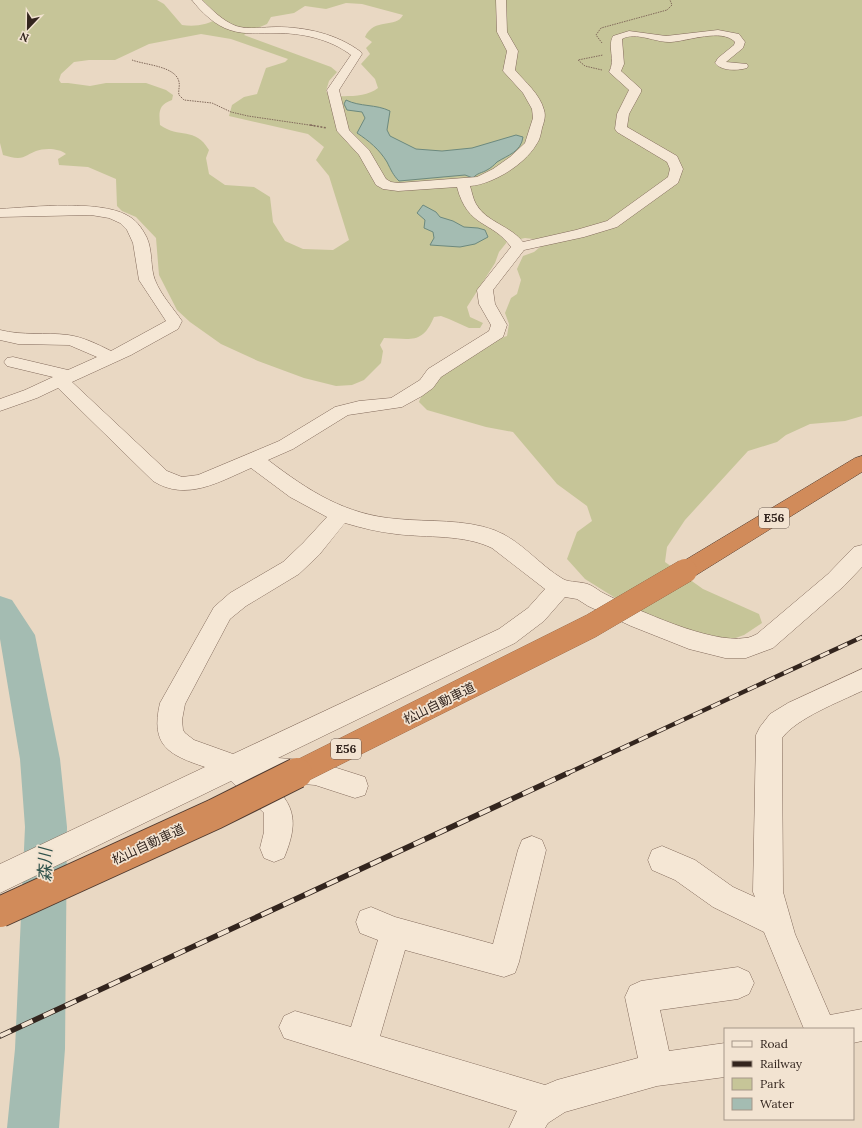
<svg xmlns="http://www.w3.org/2000/svg" width="862" height="1128" font-family="Lora,'Noto Sans JP',serif">
  <style>
    .green { fill: #c6c598; fill-rule: evenodd }
    .water { fill: #a4bcb2; stroke: #6c897e }
    .lines { fill: none; stroke-linecap: round; stroke-linejoin: round }
    .river { fill: #a4bcb2; fill-rule: evenodd }
    .minor-casing { stroke: #826a5b; stroke-width: 1 }
    .highway-casing { stroke: #503a2f; stroke-width: 1 }
    .path-far1 { stroke: #826a5b; stroke-width: 1; stroke-dasharray: 1.5 1; stroke-linecap: butt }
    .path { stroke: #826a5b; stroke-width: 1.5; stroke-dasharray: 2 1.5; stroke-linecap: butt }
    .minor { fill: #f5e7d5; fill-rule: evenodd }
    .highway { fill: #d18b5a; fill-rule: evenodd }
    .rail-far1-casing { stroke: #33251e; stroke-width: 4.5 }
    .rail-casing { stroke: #33251e; stroke-width: 5.5 }
    .rail-far1 { stroke: #f2e3d1; stroke-width: 3; stroke-dasharray: 10; stroke-linecap: butt }
    .rail { stroke: #f2e3d1; stroke-width: 4; stroke-dasharray: 12; stroke-linecap: butt }
    .highway-bridge-far1-casing { stroke: #503a2f; stroke-width: 24; stroke-linecap: butt }
    .highway-bridge-casing { stroke: #503a2f; stroke-width: 32; stroke-linecap: butt }
    .highway-bridge-far1 { stroke: #d18b5a; stroke-width: 24 }
    .highway-bridge { stroke: #d18b5a; stroke-width: 30 }
    .labels { text-anchor: middle; stroke-width: 3.5; stroke-linejoin: round; paint-order: stroke }
    .shield { fill: #f2e3d1; stroke: #6c5e54; stroke-width: 1 }
    .shield-label { font-size: 12px; font-weight: bold; fill: #33251e }
    .street-label { font-size: 13px; fill: #33251e; stroke: #f2e3d1 }
    .near-water-label { font-size: 17px; font-style: italic; fill: #2f514a; stroke: #f2e3d1 }
  </style>
  <rect width="100%" height="100%" fill="#e9d8c3"/>
  <!-- green -->
  <path class="green" d="M0,0H157L164,4L182,25C195,27 208,25 220,17L202,0H862V416L845,421L810,424L786,435L777,442L748,451L685,520L667,547L665,562L703,589L759,614L762,623L744,635L727,641L649,619L585,579L567,559L577,532L592,521L587,506L557,484L513,432L486,427L427,410L419,402C428,378 484,343 507,336L509,324L505,313L511,298L517,294L521,280L517,269L523,256L534,252L545,243L542,240L525,238L507,242L499,252L495,263L467,307L470,317L483,323L480,328H469L449,319L441,316L434,317C422,346 409,338 384,338L380,345L383,351L381,363L364,380L352,385L336,386L304,378L258,361L221,344L190,322L177,310L159,275L156,238L136,217L122,211L117,206L116,179L88,167L59,165L58,159L66,154C59,148 44,148 36,151C30,153 25,158 18,158C13,158 8,156 3,155L0,143ZM346,3L362,4L403,15C396,29 374,17 365,37L372,42L366,48L370,54L361,64L375,79L378,88C365,98 346,96 329,96L326,91L329,81L337,72L331,67L244,35L246,33L267,24L271,17L294,13L305,6L326,9ZM201,34L231,39L288,59L285,62L266,68L257,94L244,97L232,105L229,116L308,134L324,147L316,160L329,176L349,240L333,250L303,249L285,241L273,222L270,197L254,187L225,185L209,174L206,158L209,150C195,126 179,139 160,125C159,112 158,105 172,100L173,95L166,90L146,83H106L90,86L68,83H61L59,80L61,74L74,62L89,60H115L149,44Z"/>
  <!-- water -->
  <path class="water" d="M346,100C360,107 376,104 390,111L387,130L390,136L416,149L442,151L472,148L516,135L523,137C521,152 508,155 497,162C494,165 491,168 487,170C482,173 477,173 473,178L465,175L399,181C393,175 391,170 387,162C379,149 369,141 357,133L365,118L362,112L347,110L344,104Z
    M423,205L436,212L440,217L453,221L464,227L478,228L485,230L488,237L475,244L460,247L430,245L434,238L433,232L424,228L425,220L417,213Z"/>
  <g class="lines">
    <!-- river -->
    <path class="river" d="M0,596L12,600L35,635L60,759L67,827L65,1049L59,1128H7L15,1049L25,827L20,759L0,639Z"/>
    <defs>
      <path id="minor" d="M192,0H202C212,10 223,21 236,26C249,30 264,27 276,27C306,27 337,34 361,52L362,54L339,90L349,130L369,150L386,179L391,182L398,183L477,177L493,169L510,157L525,143L533,118L532,109L523,93L503,71L507,51L497,32L496,0H506L507,32L518,51L515,70C525,82 540,94 544,110C546,116 544,122 542,128C541,133 540,140 536,145C524,165 493,184 470,186C472,192 473,199 476,204C486,222 511,226 523,242L576,230L607,221L668,177L670,169L667,162L617,132L615,129L617,114L629,90L609,72C616,60 607,47 613,36L629,31L666,36L718,30L739,34L745,42L743,48L726,62L747,64L748,66L747,68C737,71 721,71 715,63L718,58L734,45L735,42C722,28 688,41 671,42C656,43 636,31 622,39L624,64L621,71L641,89V92L629,114L627,127L677,156L683,169L678,183L617,227L584,237L524,250L493,290L495,304L507,325L503,337L441,377L433,388L422,396L402,407L348,415L293,449L268,460C309,491 345,515 398,519C429,522 464,519 494,530C521,540 539,565 563,579C570,583 582,581 590,585C595,587 600,592 605,594C637,610 711,644 745,638C749,638 753,636 757,634L828,574L854,547L862,545V567L844,586L773,648L746,658H725L689,649L631,626L588,606L577,599L565,597L544,621L515,643L278,758L315,761L365,777L368,786L365,795L355,798L315,785L268,781C297,805 298,824 284,858L274,862L264,858L260,848L264,832V813L231,781L0,893V864L205,767C169,755 150,746 160,703L214,607L230,593L283,562L303,543L327,517L290,497L251,468C219,482 186,502 153,481L58,388L37,398L0,411V399L25,390L53,377L7,366L4,362L7,358L13,357L68,370L97,357L69,345L18,344L0,340V330C23,336 45,332 68,335C83,337 97,344 111,351L166,321L139,280L133,243L127,230L120,223L109,218L91,215L0,217V209C32,207 104,199 130,217C138,222 143,230 147,238C153,252 150,267 155,280C161,295 173,308 182,321L178,329L131,355L72,382L167,471L182,477L198,475L279,441L335,407L359,401L391,398L420,380L428,369L489,331L491,325L479,304L477,290L511,247C492,220 468,229 457,187L398,191L383,189L376,185L359,155L337,131L327,90L351,55C330,39 302,33 276,33C260,33 245,35 230,30C216,26 201,12 192,0ZM345,523C362,528 378,532 396,534C428,538 463,534 492,548L545,589L528,608L499,629L233,754L194,740L185,733L183,730L182,720L185,704L230,619L246,606L299,574L319,555Z
        M862,669V691C839,702 797,718 782,738L783,892L795,934L830,1015L862,1009V1041L853,1043V1029H804L764,932L713,907L675,880L652,870L648,860L652,850L662,846L695,860L733,887L755,897L753,892L756,735L760,727L770,714L788,703Z
        M532,836L542,840L546,850L519,962L515,973L504,977L405,950L380,1036L545,1085L557,1080L638,1058L625,997L630,986L641,981L738,967L749,972L754,983L749,994L738,999L660,1010L669,1051L725,1043V1077L657,1086L565,1112L548,1123L545,1128H509L517,1111L284,1038L279,1027L284,1016L295,1011L351,1027L378,940L360,933L356,922L360,911L371,907L395,917L493,944L518,850L522,840Z"/>
      <path id="highway" d="M862,456V472L693,577L685,579L677,577L674,571L677,565L855,458Z"/>
    </defs>
    <!-- minor casing -->
    <use href="#minor" class="minor-casing"/>
    <!-- highway casing -->
    <use href="#highway" class="highway-casing"/>
    <!-- path-far1 -->
    <path class="path-far1" d="M602,43L596,35L601,28L667,10L672,5L670,0
      M132,60C145,65 176,66 179,82C180,86 178,91 179,95L184,100L212,103L231,112L248,116L316,126
      M602,70L585,66L578,60L603,55"/>
    <!-- path -->
    <path class="path" d="M310,125L327,128"/>
    <!-- minor -->
    <use href="#minor" class="minor"/>
    <!-- highway -->
    <use href="#highway" class="highway"/>
    <defs>
      <path id="rail-far1" d="M566,774L862,637"/>
      <path id="rail" d="M0,1036L568,773"/>
    </defs>
    <!-- rail-far1 casing -->
    <use href="#rail-far1" class="rail-far1-casing"/>
    <!-- rail casing -->
    <use href="#rail" class="rail-casing"/>
    <!-- rail-far1 -->
    <use href="#rail-far1" class="rail-far1"/>
    <!-- rail -->
    <use href="#rail" class="rail"/>
    <defs>
      <path id="highway-bridge-far1" d="M295,774L591,626L685,571"/>
      <path id="highway-bridge" d="M0,912L215,814L297,773"/>
    </defs>
    <!-- highway-bridge-far1 casing -->
    <use href="#highway-bridge-far1" class="highway-bridge-far1-casing"/>
    <!-- highway-bridge casing -->
    <use href="#highway-bridge" class="highway-bridge-casing"/>
    <!-- highway-bridge-far1 -->
    <use href="#highway-bridge-far1" class="highway-bridge-far1"/>
    <!-- highway-bridge -->
    <use href="#highway-bridge" class="highway-bridge"/>
  </g>
  <g class="labels">
    <!-- shield labels -->
    <g class="shield">
      <rect x="759" y="508" width="30" height="20" rx="3"/>
      <rect x="331" y="739" width="30" height="20" rx="3"/>
    </g>
    <g class="shield-label">
      <text x="774" y="522">E56</text>
      <text x="346" y="753">E56</text>
    </g>
    <!-- street labels -->
    <g class="street-label">
      <text transform="translate(439 703) rotate(-26)" y="5">松山自動車道</text>
      <text transform="translate(148 844) rotate(-25)" y="5">松山自動車道</text>
    </g>
    <!-- near-water labels -->
    <g class="near-water-label">
      <text transform="translate(45 865) rotate(-89)" y="6">森川</text>
    </g>
  </g>
  <!-- legend -->
  <rect x="724" y="1028" width="130" height="92" fill="#f2e3d1" stroke="#a69789"/>
  <rect x="732" y="1041" width="20" height="6" fill="#f5e7d5" stroke="#a69789"/>
  <text x="760" y="1048" font-size="12" fill="#33251e">Road</text>
  <rect x="732" y="1061" width="20" height="6" fill="#33251e" stroke="#a69789"/>
  <text x="760" y="1068" font-size="12" fill="#33251e">Railway</text>
  <rect x="732" y="1078" width="20" height="12" fill="#c6c598" stroke="#a69789"/>
  <text x="760" y="1088" font-size="12" fill="#33251e">Park</text>
  <rect x="732" y="1098" width="20" height="12" fill="#a4bcb2" stroke="#a69789"/>
  <text x="760" y="1108" font-size="12" fill="#33251e">Water</text>
  <!-- north arrow -->
  <g transform="translate(28 28) rotate(202)" stroke="#f2e3d1" stroke-width="3" paint-order="stroke">
  <path d="M0-3L7 15L0 10L-7 15Z" fill="#33251e"/>
  <text y="-6" font-size="11" font-weight="bold" text-anchor="middle" fill="#33251e">N</text>
  </g>
</svg>
